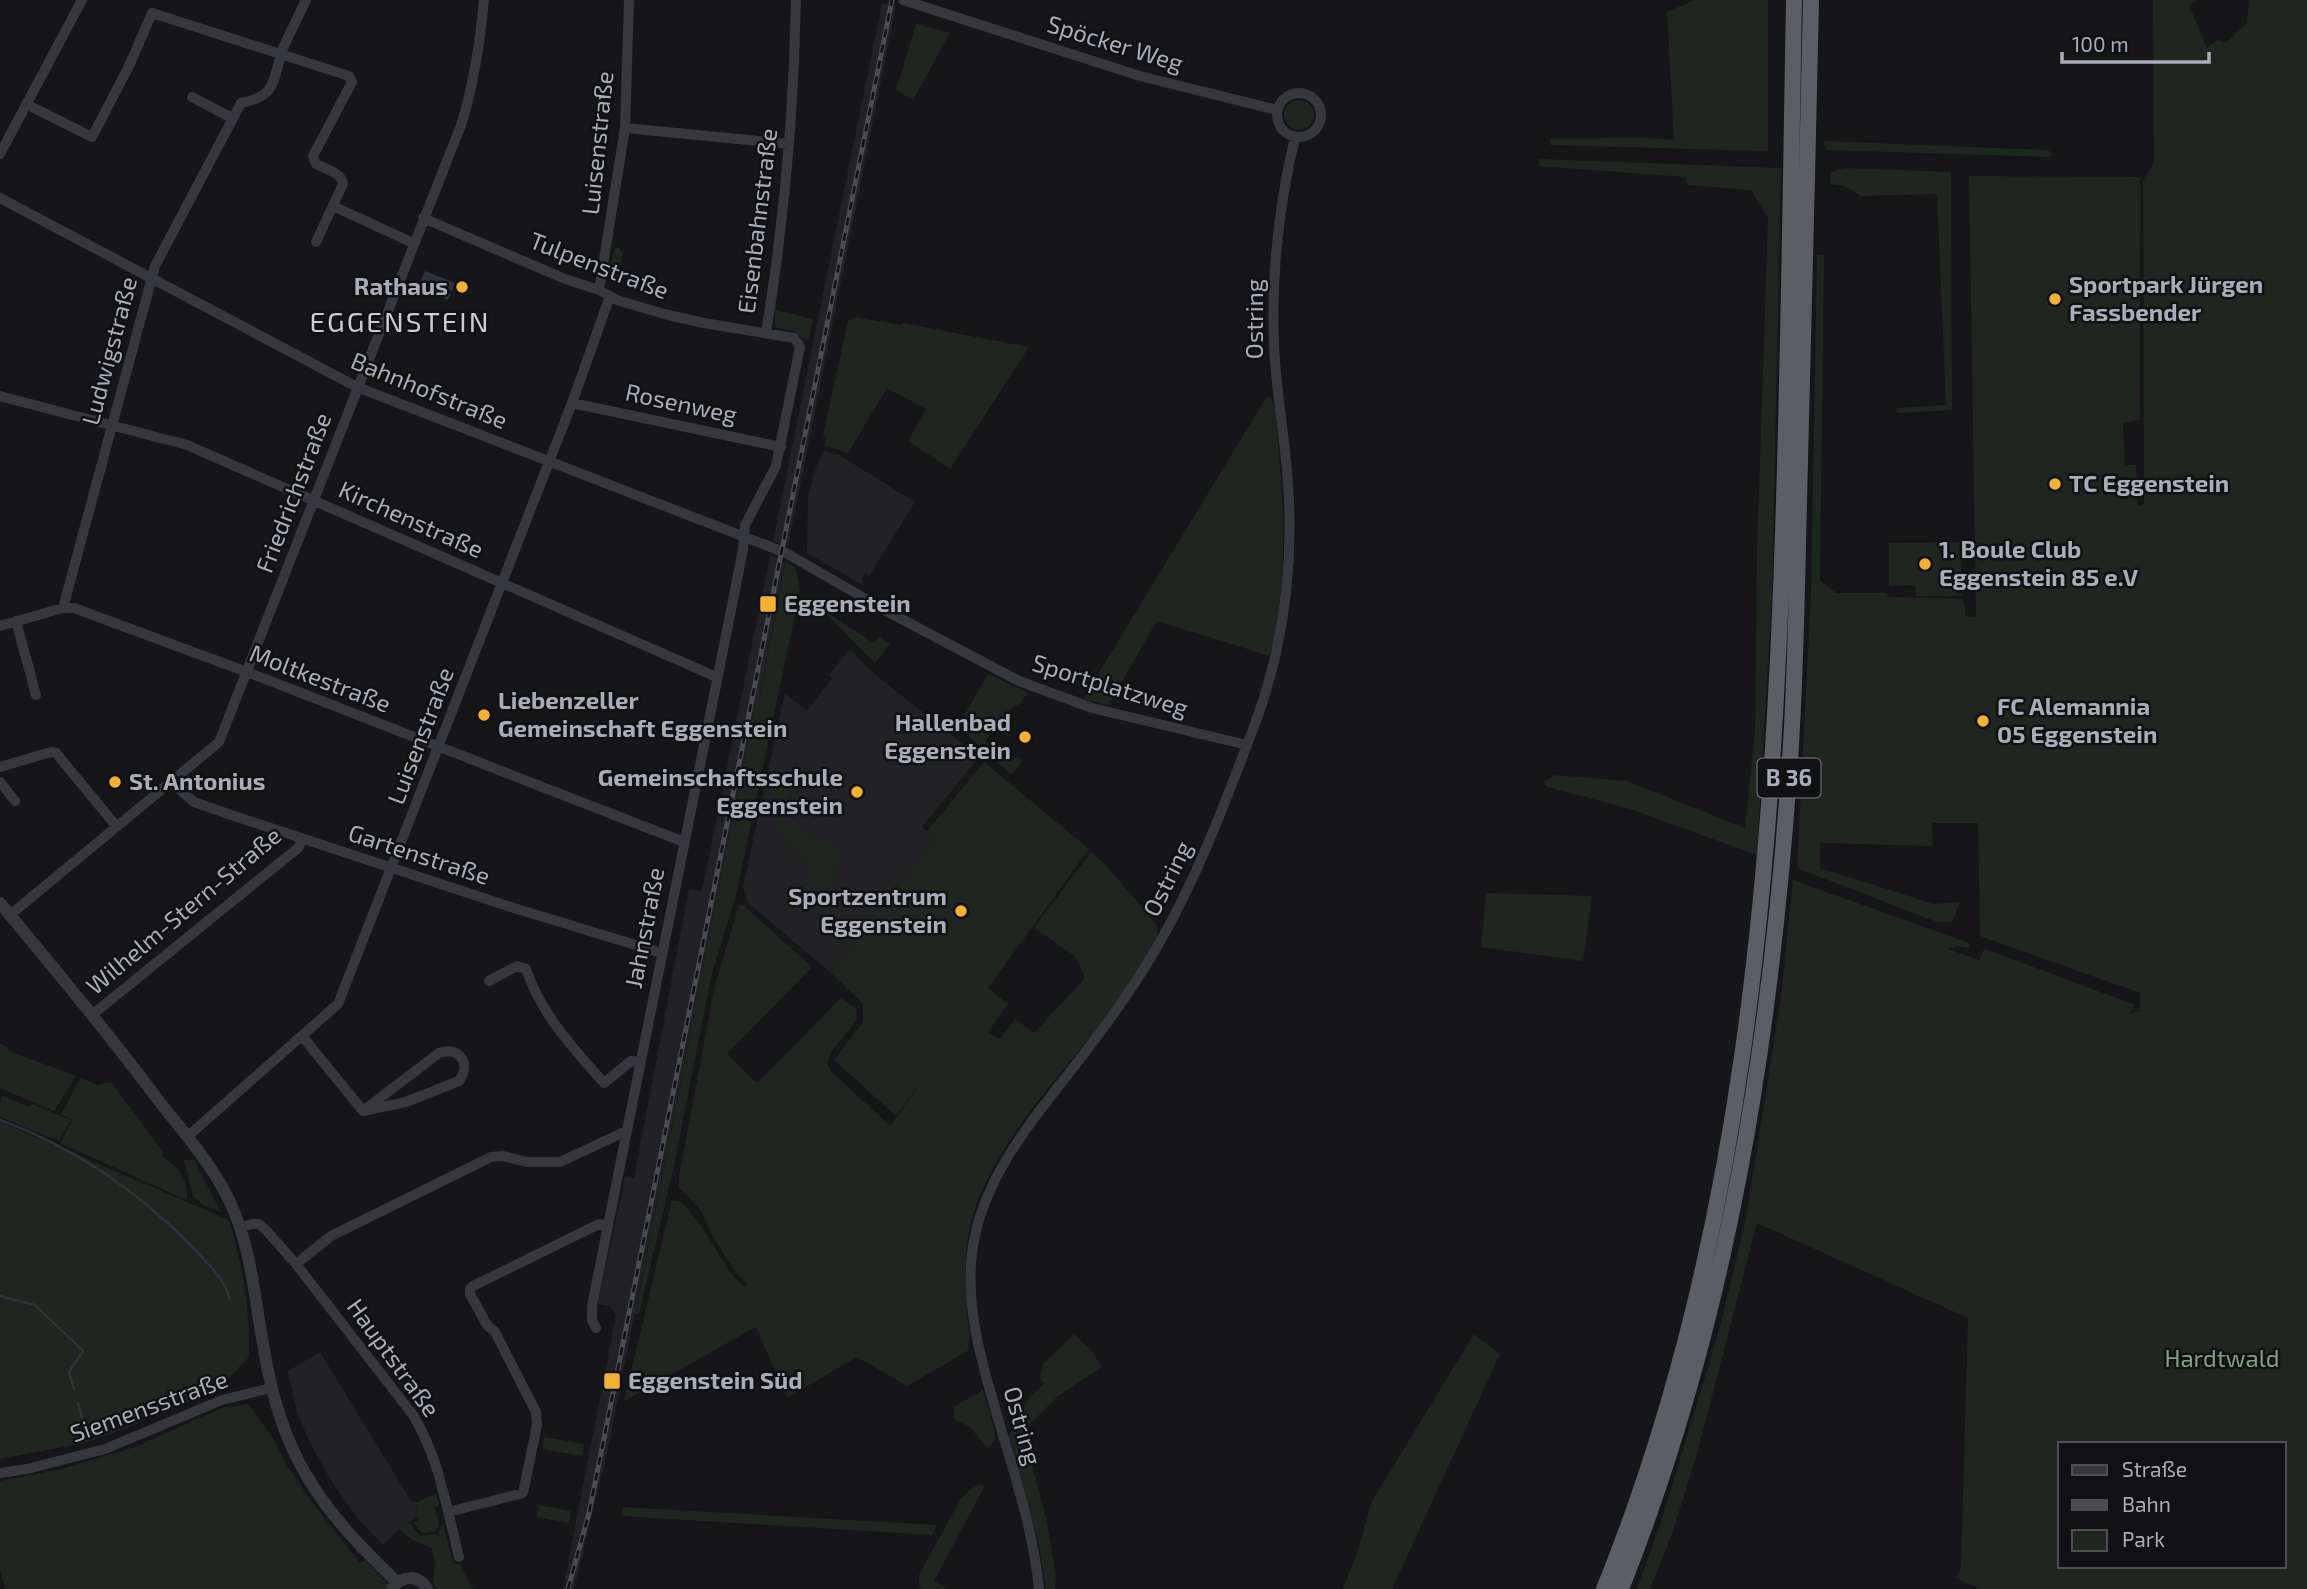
<svg xmlns="http://www.w3.org/2000/svg" width="2307" height="1589" font-family="'Exo 2',sans-serif">
  <style>
    .built { fill: #222225 }
    .green { fill: #1e261f; fill-rule: evenodd }
    .water { fill: #2c353c }
    .lines { fill: none; stroke-linecap: round; stroke-linejoin: round }
    .stream { stroke: #2c353c; stroke-width: 2.5 }
    .minor { stroke: #37383d; stroke-width: 10 }
    .tertiary { stroke: #37383d; stroke-width: 12 }
    .trunk { stroke: #5b5e65; stroke-width: 16 }
    .rail-casing { stroke: #4a4c52; stroke-width: 5 }
    .rail { stroke: #111113; stroke-width: 2.5; stroke-dasharray: 8; stroke-linecap: butt }
    .poi-dot { fill: #f2b134; stroke: #111113; stroke-width: 2.5 }
    .labels { text-anchor: middle; stroke-width: 5; stroke-linejoin: round; paint-order: stroke }
    .shield { fill: #111113; stroke: #7b7e86; stroke-width: 2 }
    .shield-label { font-size: 23px; font-weight: bold; fill: #a8adb8 }
    .street-label { font-size: 24px; fill: #a8adb8; stroke: #111113 }
    .poi-label { font-size: 24px; font-weight: bold; fill: #a8adb8; stroke: #111113; text-anchor: start }
    .park-label { font-size: 24px; fill: #7fa381; stroke: #111113 }
    .quarter-label { font-size: 28px; letter-spacing: 2px; fill: #c9ccd4; stroke: #111113 }
  </style>
  <rect width="100%" height="100%" fill="#161618"/>
  <!-- built -->
  <path class="built" d="M882,3L896,6L788,546L773,541Z
    M824,451L839,455L915,502L869,576L865,573L862,578L863,585L807,553L808,498L816,467Z
    M770,555L782,560L784,564L759,701L755,705L607,1453L574,1589H563L616,1315L610,1306L598,1304L625,1177L634,1178L689,889L702,891Z
    M850,649L872,672L979,757L922,827L936,838L830,972L747,902L743,887L785,693L807,711L832,678L829,675Z
    M320,1352L411,1501L417,1502L416,1518L399,1529L383,1545L358,1519L332,1482L310,1443L297,1412L288,1371Z"/>
  <!-- green -->
  <path class="green" d="M1694,0H1768V151L1550,145V138C1591,140 1633,135 1674,140L1667,12Z
    M2153,0H2197L2189,5L2207,48L2218,40L2226,43L2247,23L2249,0H2307V1589H1980L1955,1578L1961,1568L1968,1318L1757,1223L1697,1454L1673,1531L1650,1589H1637L1661,1522L1720,1327L1746,1218L1781,997L1793,880L1969,943V948L1956,946L1949,949L1980,961L1982,952L1985,949L2135,1005L2129,1014L2140,1011V993L1980,936L1978,823H1932L1933,846L1820,843V868L1934,904L1960,902L1952,922H1937L1797,868L1811,595L1817,255H1824L1820,581L1836,593H1886L1889,597L1963,599L1965,608V616L1976,617L1969,176L2140,177V420L2123,423L2125,465H2136L2138,507L2144,504L2143,180L2154,163ZM2060,1444H2284V1566H2060Z
    M916,24L950,33L913,100L896,90Z
    M1284 115a15 15 0 1 1 30 0a15 15 0 1 1-30 0Z
    M1824,141L2048,150L2053,154L2048,157L1828,150L1823,143Z
    M1539,159L1781,168L1772,592L1757,855L1627,808L1547,787L1544,782L1555,775L1627,781L1745,828L1755,731L1757,551L1768,218L1751,190L1687,185L1685,177L1539,166Z
    M1844,168L1951,172L1952,410L1897,413L1896,408L1946,405L1937,194L1861,196L1845,186L1830,184L1831,172Z
    M616,248H619L623,252L618,279L612,282L608,278L614,250Z
    M775,310L813,319L809,339L802,338L793,331L775,327L774,324Z
    M855,317L901,325L903,323L1029,347L950,469L908,441L926,409L887,388L848,453L824,445L827,437L823,435L848,321Z
    M1270,397L1274,403C1283,487 1291,572 1270,656L1157,621L1108,705L1083,699L1266,398Z
    M1961,542L1962,596H1916L1915,585L1889,586V543Z
    M785,562L796,568L800,591L736,895L711,977L674,1166L639,1314H635L755,705L759,701Z
    M826,603L830,605L826,612L874,643L879,636L890,644L875,663L823,611L822,606Z
    M988,674L1028,693L1018,706L1016,704L985,741L1011,762L1017,756L1023,761L1012,775L962,730L964,716Z
    M984,762L1089,849L988,988L1008,1004L988,1032L1000,1039L1015,1019L1034,1033L1085,978L1075,956L1034,928L1091,852L1105,864L1157,925L1158,936C1139,968 1119,1000 1096,1029C1051,1087 987,1153 970,1226C962,1263 965,1301 970,1338L968,1346L969,1350L907,1386L857,1357L787,1398L756,1327L624,1401L672,1200L680,1201C687,1209 696,1217 702,1227C717,1249 724,1268 744,1287L748,1284L736,1273L712,1235L702,1212L679,1187V1176L715,985L739,905H743L812,967L727,1054L757,1083L841,998L856,1009L857,1020L831,1052L827,1064L832,1072L890,1126L931,1069L896,1116L834,1060L863,1022V1004L830,972L935,839L927,831Z
    M791,765L804,775L784,800L771,790Z
    M783,816L801,830L833,844L839,856L835,880L825,889L808,885L805,857L791,848L792,842L774,828Z
    M1486,893L1592,896L1583,961L1481,947Z
    M0,1043L14,1053L76,1076L54,1111L0,1088Z
    M81,1078L97,1085L111,1082L164,1153L162,1156C179,1168 188,1177 187,1200L60,1143L73,1120L61,1114Z
    M3,1096L30,1107L32,1104L71,1120L59,1141L0,1117V1103Z
    M0,1122L229,1220C243,1265 250,1309 249,1357L218,1389L124,1429L84,1443L0,1459Z
    M184,1160H194L221,1212L205,1206L193,1196Z
    M1074,1334L1091,1350L1102,1367L1057,1397L1031,1423L1027,1431L1026,1444L1046,1517L1056,1576L1055,1589H1046L1038,1541L1009,1436L1029,1397L1045,1383L1040,1379L1043,1364Z
    M1474,1334L1500,1354L1392,1589H1343L1358,1550L1372,1501Z
    M983,1390L995,1432V1439L988,1449L970,1427L954,1419V1407Z
    M248,1404L273,1438L288,1467L312,1502L360,1563L365,1560L388,1584L389,1589H5L0,1569V1481L62,1469L138,1446L221,1408Z
    M544,1437L584,1444L582,1456L542,1449Z
    M979,1484L985,1486L934,1581L948,1589H924L919,1586V1575L960,1500L970,1490Z
    M436,1494L439,1506L435,1507L439,1524L436,1531L421,1533L414,1523L419,1520L416,1518L417,1502Z
    M539,1505L571,1511L569,1523L536,1517Z
    M622,1507L937,1525L932,1535L622,1516Z
    M409,1522L420,1536L438,1534L442,1524H443L453,1563L461,1565L471,1587L475,1589H436L433,1582L435,1565L432,1548L413,1540L399,1529Z"/>
  <!-- water -->
  <path class="water" d="M425,271L455,283L452,291L449,290L448,292L451,294L448,300L418,288Z"/>
  <g class="lines">
    <!-- stream -->
    <path class="stream" d="M0,1120C76,1148 140,1192 196,1251C211,1268 223,1276 230,1299
      M0,1296L35,1305L83,1351L69,1372L74,1389
      M78,1403L82,1418"/>
    <!-- minor -->
    <path class="minor" d="M903,0L1140,76L1277,110
      M280,54L306,0
      M1277 115a22 22 0 1 1 44 0a22 22 0 1 1-44 0Z
      M192,97L232,118
      M26,104L92,137L129,66L152,13L349,76L352,82L313,156L316,164C326,169 342,173 343,184L316,242
      M625,128L789,144
      M0,154L82,0
      M0,198L357,387L786,553L890,613L1019,681L1092,708L1247,745
      M333,206L413,243
      M423,218L565,279L599,290L617,300L664,314L704,323L794,338L800,347L776,466L745,525L743,549L735,590L592,1306V1320L596,1328
      M599,290L625,128L629,0
      M766,333C784,223 794,112 796,0
      M0,396L187,445L712,675L718,676
      M572,403L781,447
      M63,608L155,266L241,103C275,96 272,85 281,55
      M16,621L36,695
      M0,626L63,608H74L247,672L684,842
      M0,767L51,752L56,753L117,827
      M0,782L15,801
      M171,782L194,802L231,815L514,908L662,953
      M10,915L219,742L461,125C474,84 480,43 484,0
      M489,981L517,966L526,969C541,1014 573,1048 604,1083L631,1061L641,1062
      M92,1015L298,848L303,839
      M302,1036L363,1111L406,1102L459,1081C472,1063 459,1046 439,1053L363,1111
      M188,1136L338,1004L572,403L610,296
      M240,1227L252,1224H259L266,1230L296,1264L413,1415C439,1457 447,1510 459,1557
      M296,1264L331,1236L491,1157L503,1156L527,1162H560L622,1133H625
      M0,1473L27,1469L105,1449L222,1400L271,1388
      M448,1512L523,1493L537,1425L536,1412L495,1332L487,1325L470,1294V1289L473,1286L599,1224L607,1226
      M1039,1589C1033,1525 1010,1462 993,1401C980,1356 968,1311 971,1264C976,1186 1027,1127 1073,1068C1098,1036 1123,1002 1145,967C1184,905 1211,839 1237,771C1252,733 1267,694 1276,653C1288,599 1292,539 1288,484C1285,437 1276,392 1274,345C1271,276 1279,205 1295,137"/>
    <!-- tertiary -->
    <path class="tertiary" d="M0,903C54,968 108,1033 159,1101C184,1133 211,1163 229,1200C251,1246 254,1294 263,1344C281,1455 317,1506 397,1582
      M392,1589C402,1575 418,1574 427,1589"/>
    <!-- trunk -->
    <path class="trunk" d="M1604,1589C1744,1244 1773,870 1784,502C1789,334 1791,167 1794,0
      M1621,1589C1728,1320 1773,1032 1791,744C1796,663 1797,582 1799,501C1804,334 1807,167 1811,0"/>
    <defs>
      <path id="rail" d="M568,1589L589,1513L892,0"/>
    </defs>
    <!-- rail casing -->
    <use href="#rail" class="rail-casing"/>
    <!-- rail -->
    <use href="#rail" class="rail"/>
  </g>
  <!-- markers -->
  <g class="poi-dot">
    <circle cx="462" cy="287" r="7"/>
    <circle cx="2055" cy="299" r="7"/>
    <circle cx="2055" cy="484" r="7"/>
    <circle cx="1925" cy="564" r="7"/>
    <rect x="759" y="595" width="18" height="18" rx="3.5"/>
    <circle cx="484" cy="715" r="7"/>
    <circle cx="1983" cy="721" r="7"/>
    <circle cx="1025" cy="737" r="7"/>
    <circle cx="115" cy="782" r="7"/>
    <circle cx="857" cy="792" r="7"/>
    <circle cx="961" cy="911" r="7"/>
    <rect x="603" y="1372" width="18" height="18" rx="3.5"/>
  </g>
  <g class="labels">
    <!-- shield labels -->
    <rect class="shield" x="1757.5" y="758.5" width="63" height="39" rx="5"/>
    <g class="shield-label">
      <text x="1789" y="786">B 36</text>
    </g>
    <!-- street labels -->
    <g class="street-label">
      <text transform="translate(1115 44) rotate(17)" y="8">Spöcker Weg</text>
      <text transform="translate(598 143) rotate(-84)" y="8">Luisenstraße</text>
      <text transform="translate(758 221) rotate(-83)" y="8">Eisenbahnstraße</text>
      <text transform="translate(599 266) rotate(21)" y="8">Tulpenstraße</text>
      <text transform="translate(1255 319) rotate(-90)" y="8">Ostring</text>
      <text transform="translate(110 351) rotate(-75)" y="8">Ludwigstraße</text>
      <text transform="translate(429 391) rotate(22)" y="8">Bahnhofstraße</text>
      <text transform="translate(681 404) rotate(12)" y="8">Rosenweg</text>
      <text transform="translate(294 493) rotate(-69)" y="8">Friedrichstraße</text>
      <text transform="translate(411 520) rotate(24)" y="8">Kirchenstraße</text>
      <text transform="translate(320 679) rotate(21)" y="8">Moltkestraße</text>
      <text transform="translate(1110 686) rotate(17)" y="8">Sportplatzweg</text>
      <text transform="translate(421 736) rotate(-69)" y="8">Luisenstraße</text>
      <text transform="translate(419 855) rotate(18)" y="8">Gartenstraße</text>
      <text transform="translate(1168 879) rotate(-64)" y="8">Ostring</text>
      <text transform="translate(184 911) rotate(-40)" y="8">Wilhelm-Stern-Straße</text>
      <text transform="translate(645 928) rotate(-79)" y="8">Jahnstraße</text>
      <text transform="translate(393 1358) rotate(54)" y="8">Hauptstraße</text>
      <text transform="translate(149 1407) rotate(-20)" y="8">Siemensstraße</text>
      <text transform="translate(1022 1426) rotate(74)" y="8">Ostring</text>
    </g>
    <!-- poi labels -->
    <g class="poi-label">
      <text x="2069" y="293">Sportpark Jürgen<tspan x="2069" dy="28">Fassbender</tspan></text>
      <text x="448" y="295" text-anchor="end">Rathaus</text>
      <text x="2069" y="492">TC Eggenstein</text>
      <text x="1939" y="558">1. Boule Club<tspan x="1939" dy="28">Eggenstein 85 e.V</tspan></text>
      <text x="784" y="612">Eggenstein</text>
      <text x="498" y="709">Liebenzeller<tspan x="498" dy="28">Gemeinschaft Eggenstein</tspan></text>
      <text x="1997" y="715">FC Alemannia<tspan x="1997" dy="28">05 Eggenstein</tspan></text>
      <text x="1011" y="731" text-anchor="end">Hallenbad<tspan x="1011" dy="28">Eggenstein</tspan></text>
      <text x="843" y="786" text-anchor="end">Gemeinschaftsschule<tspan x="843" dy="28">Eggenstein</tspan></text>
      <text x="129" y="790">St. Antonius</text>
      <text x="947" y="905" text-anchor="end">Sportzentrum<tspan x="947" dy="28">Eggenstein</tspan></text>
      <text x="628" y="1389">Eggenstein Süd</text>
    </g>
    <!-- park labels -->
    <g class="park-label">
      <text x="2222" y="1367">Hardtwald</text>
    </g>
    <!-- quarter labels -->
    <g class="quarter-label">
      <text x="400" y="332">EGGENSTEIN</text>
    </g>
  </g>
  <!-- legend -->
  <rect x="2058" y="1442" width="228" height="126" fill="#111113" stroke="#4d4f55" stroke-width="2"/>
  <rect x="2072" y="1465" width="35" height="10" fill="#37383d" stroke="#4d4f55" stroke-width="2"/>
  <text x="2122" y="1477" font-size="21" fill="#a8adb8">Straße</text>
  <rect x="2072" y="1500" width="35" height="10" fill="#4a4c52" stroke="#4d4f55" stroke-width="2"/>
  <text x="2122" y="1512" font-size="21" fill="#a8adb8">Bahn</text>
  <rect x="2072" y="1530" width="35" height="21" fill="#1e261f" stroke="#4d4f55" stroke-width="2"/>
  <text x="2122" y="1547" font-size="21" fill="#a8adb8">Park</text>
  <!-- scale -->
  <path d="M2062 52v10h147v-10" fill="none" stroke="#a8adb8" stroke-width="3.5"/>
  <text x="2072" y="52" font-size="21" fill="#a8adb8" stroke="#111113" stroke-width="5" paint-order="stroke">100 m</text>
</svg>
